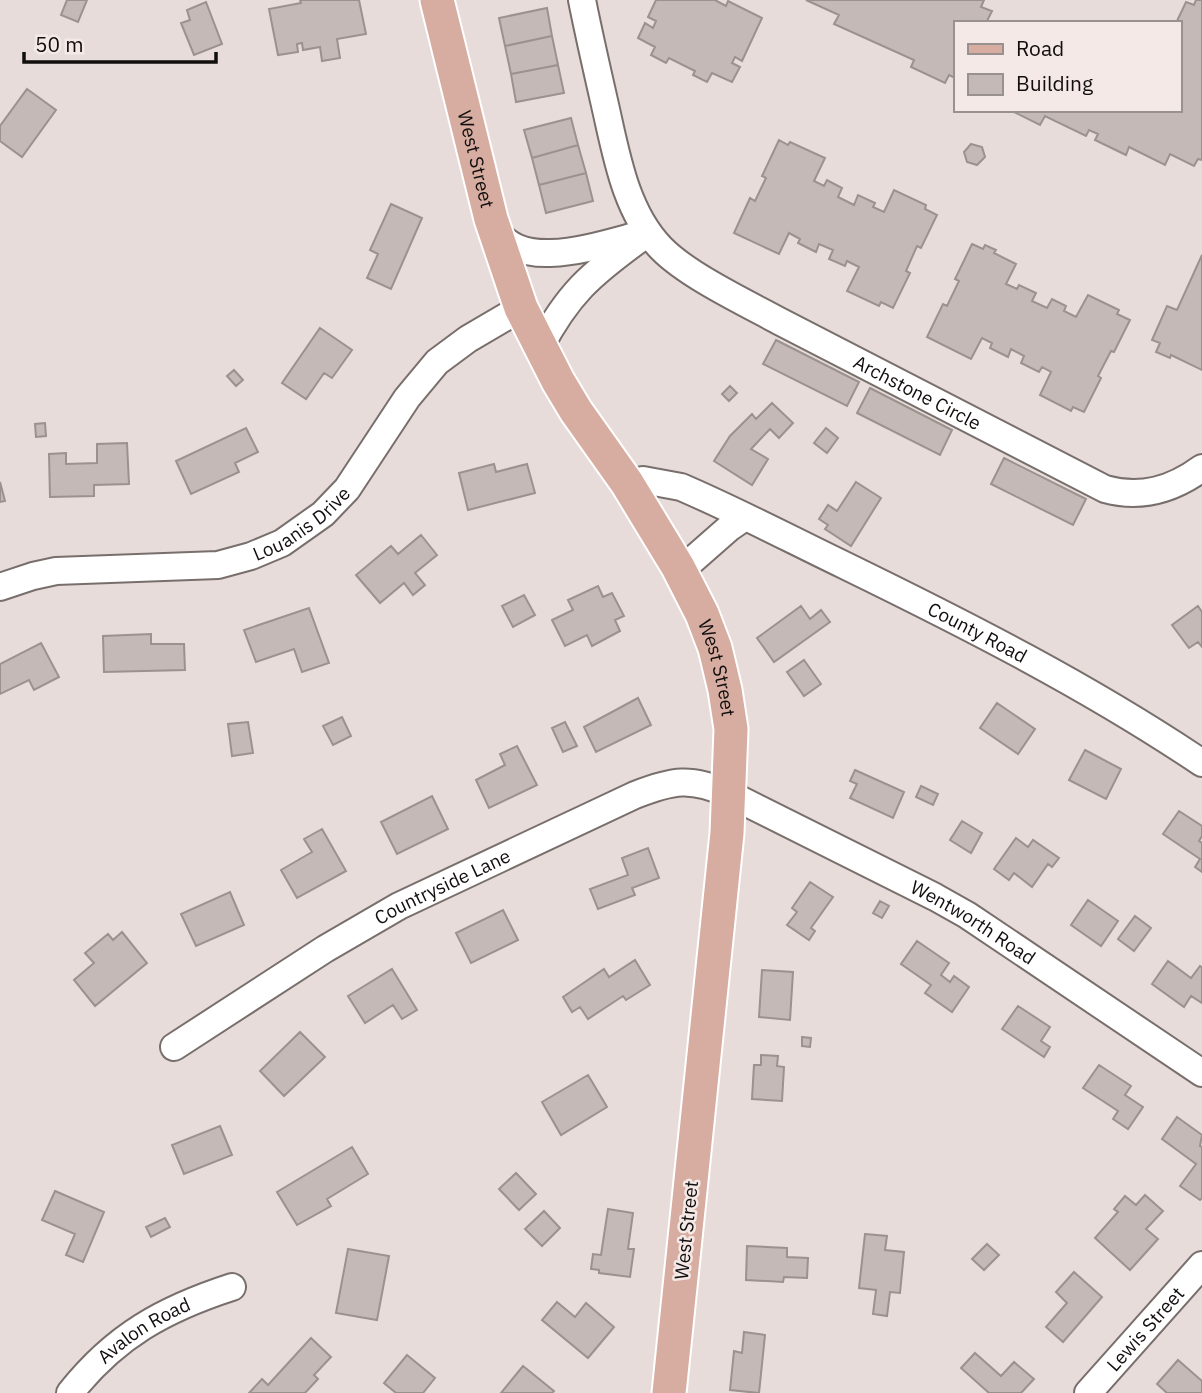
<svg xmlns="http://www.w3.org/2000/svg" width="1202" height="1393" font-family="'IBM Plex Sans',sans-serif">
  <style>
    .building { fill: #c4b9b6; stroke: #9b918e; stroke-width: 2 }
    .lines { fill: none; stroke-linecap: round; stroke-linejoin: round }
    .minor-casing { stroke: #786f6c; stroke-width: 30 }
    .major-casing { stroke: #fff; stroke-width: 37 }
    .minor { stroke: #fff; stroke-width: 26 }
    .major { stroke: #d7ada1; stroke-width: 33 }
    .labels { text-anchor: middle; stroke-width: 5; stroke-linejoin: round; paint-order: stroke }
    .street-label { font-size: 19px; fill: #110e0d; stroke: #f4e9e6 }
  </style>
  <rect width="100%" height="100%" fill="#e7dcd9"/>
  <!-- building -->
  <path class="building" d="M67,0H87L78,22L61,15Z
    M300,0H359L366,34L337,39L340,58L322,61L320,47L303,50L302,43L297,44L298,52L278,55L269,9L301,3Z
    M656,0H715L726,6L728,1L762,18L742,61L735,57L732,63L740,67L732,82L712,73L707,82L693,75L695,71L669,58L666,63L651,55L655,47L638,38L645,23L653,28L656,21L648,17Z
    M806,0H984L981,7L992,11L986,23H955V78L949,75L945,83L911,67L914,60L834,24L839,15Z
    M1196,0H1202V160L1198,159L1194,166L1170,154L1165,165L1129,147L1126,155L1095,140L1098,134L1089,130L1086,136L1045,116L1040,125L1010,110H1179V23H1176L1186,2L1194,5Z
    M206,2L222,44L194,55L181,23L190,20L187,10Z
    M547,8L552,36L505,46L499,18Z
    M552,36L558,65L511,74L505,46Z
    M558,65L564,93L516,102L511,74Z
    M27,89L56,110L22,157L0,141V126Z
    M571,118L578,145L532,158L524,130Z
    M779,140L788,145L790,142L825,158L814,181L824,186L827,180L842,188L838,197L854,205L858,195L875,203L873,207L884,212L894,190L926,205L925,209L937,215L921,248L917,246L906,271L910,273L893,308L881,302L879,306L847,291L859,267L847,261L845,266L829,259L833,250L819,244L816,252L798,243L800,239L789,233L779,254L734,233L750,198L755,201L766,178L762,176Z
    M971,144L982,147L985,157L977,165L967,162L964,152Z
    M578,145L586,173L539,185L532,158Z
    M586,173L593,201L546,213L539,185Z
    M391,204L422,218L391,289L367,278L378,254L370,250Z
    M972,244L983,249L985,245L996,250L994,253L1016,264L1006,284L1017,289L1019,285L1036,293L1032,301L1047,308L1052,299L1066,306L1064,311L1076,317L1088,295L1119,310L1117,314L1130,320L1114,352L1111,351L1098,376L1101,378L1084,412L1073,407L1071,411L1040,395L1051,372L1042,367L1039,372L1021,363L1024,356L1011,349L1008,357L990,348L992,343L982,338L971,359L927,337L943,304L947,306L959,281L955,279Z
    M1202,255V370L1171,355L1170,358L1156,352L1160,343L1152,340L1167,306L1177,310Z
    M320,328L352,350L332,378L324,373L306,399L282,383Z
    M776,340L859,382L847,406L763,364Z
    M234,370L243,380L236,386L227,376Z
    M730,386L737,393L729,401L722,394Z
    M870,388L952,430L940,455L857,413Z
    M772,403L793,423L779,438L770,429L751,449L768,459L752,485L714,461L730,436L752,414L756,419Z
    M45,423L46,436L36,437L35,424Z
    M246,428L258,452L235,463L239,472L191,494L176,461Z
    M826,428L838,438L827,453L814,443Z
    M127,443L129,484L94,485V496L50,497L49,454L66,453V464L97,463V444Z
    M1004,458L1086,499L1073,525L991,484Z
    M494,464L496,472L527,464L535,493L468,510L459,473Z
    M0,482L5,501L0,502Z
    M856,482L881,498L851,546L825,529L828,525L819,519L828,505L837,511Z
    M421,535L437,555L415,573L425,585L413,595L404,583L380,603L356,575L391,546L398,554Z
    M598,586L603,597L612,593L624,616L615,620L620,631L592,646L587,635L565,646L552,620L573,610L568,600Z
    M524,595L535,615L513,627L502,606Z
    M801,606L810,619L821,610L830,622L774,662L757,638Z
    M1198,606L1202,612V647L1198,642L1189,648L1172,625Z
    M309,608L329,663L302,672L294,649L256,662L244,630Z
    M151,634V644H184L185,670L104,672L103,636Z
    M41,643L59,677L34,690L29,680L0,694V664Z
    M804,660L821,684L804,696L787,672Z
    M638,698L651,725L596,752L584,727Z
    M997,703L1035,729L1018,754L980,728Z
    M342,717L351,736L333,745L323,726Z
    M248,722L253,753L232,756L228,724Z
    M565,722L577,746L563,752L552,728Z
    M517,746L537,785L489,808L476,780L505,765L500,754Z
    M1085,750L1121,769L1106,799L1069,780Z
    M855,770L904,792L893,818L850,798L857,784L850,781Z
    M921,786L938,794L933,805L916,797Z
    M432,796L448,829L397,854L381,822Z
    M1179,811L1202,826V836L1199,841L1202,843V872L1195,867L1200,859L1163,834Z
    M962,821L982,833L971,853L950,840Z
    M322,829L346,871L297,898L281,870L312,852L304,839Z
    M1016,838L1028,847L1033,840L1059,858L1052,867L1048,864L1032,887L1014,873L1009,880L994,869Z
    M648,848L659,878L632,888L635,895L598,909L590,889L628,875L622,858Z
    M810,882L833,897L811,928L815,931L809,940L787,925L797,912L792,908Z
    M230,892L244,925L196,946L181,914Z
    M1088,900L1118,921L1101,946L1071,925Z
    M880,901L889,906L882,918L873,913Z
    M503,910L518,940L471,963L456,933Z
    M1135,916L1151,928L1134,951L1118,939Z
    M122,932L147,963L95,1006L74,980L94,963L85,953L108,934L113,940Z
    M917,941L949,963L941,975L950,982L954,976L969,987L952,1012L925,993L931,985L901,964Z
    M635,960L650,985L626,1000L623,996L588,1019L580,1007L572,1012L563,997L604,969L609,977Z
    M1168,961L1191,978L1200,966L1202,967V1003L1191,996L1184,1007L1152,984Z
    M392,969L417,1010L402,1019L393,1005L365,1023L348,996Z
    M762,970L793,972L790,1020L759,1017Z
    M1018,1006L1050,1027L1041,1041L1050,1047L1044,1057L1002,1029Z
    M300,1032L325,1057L284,1096L260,1071Z
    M802,1037L811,1038L810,1047L802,1046Z
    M761,1055L778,1056L777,1066L784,1067L782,1101L752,1099L754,1065H761Z
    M1099,1065L1131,1086L1125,1095L1143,1107L1128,1129L1113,1119L1118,1111L1083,1088Z
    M588,1075L607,1107L561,1135L542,1102Z
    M1177,1117L1202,1135L1200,1146L1202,1147V1198L1200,1200L1180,1186L1196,1164L1162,1139Z
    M220,1126L232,1155L184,1174L172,1145Z
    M352,1147L368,1174L327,1199L331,1206L297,1225L277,1192Z
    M516,1173L536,1194L519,1210L499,1189Z
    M55,1191L104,1212L83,1262L66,1255L75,1234L42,1220Z
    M1145,1195L1163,1211L1146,1229L1158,1239L1130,1270L1095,1238L1118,1212L1114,1209L1125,1196L1136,1205Z
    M608,1209L633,1213L628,1249H634L630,1277L599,1273V1270L591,1269L593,1254L601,1255Z
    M544,1211L560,1228L542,1246L525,1229Z
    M165,1218L170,1227L151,1237L146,1227Z
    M865,1234L887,1236L885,1250L904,1252L900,1293L890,1292L887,1316L873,1314L876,1290L859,1288Z
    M987,1244L999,1255L984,1270L972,1259Z
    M747,1246L787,1248V1257L808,1258L807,1278L784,1277L783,1282L746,1280Z
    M348,1249L389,1256L377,1320L336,1313Z
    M1074,1272L1102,1297L1063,1342L1046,1327L1067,1303L1056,1292Z
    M557,1302L575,1317L586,1303L614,1327L588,1358L542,1320Z
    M744,1332L765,1335L759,1393L730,1390L734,1351L742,1353Z
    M311,1338L331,1357L314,1375L318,1379L305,1393H249L262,1379L268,1385Z
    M975,1353L1001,1376L1014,1362L1034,1379L1021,1393H989L961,1368Z
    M407,1355L435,1378L423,1393H396L384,1383Z
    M1178,1360L1202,1381V1393H1167L1157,1384Z
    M523,1366L554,1391L552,1393H501Z"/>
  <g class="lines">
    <defs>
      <g id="minor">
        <path id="s1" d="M582,0C589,35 597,70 605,105C616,153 625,211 661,248C687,275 744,302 779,321L1105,489C1141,499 1172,490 1202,468"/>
        <path d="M494,226C518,277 607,242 647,233"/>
        <path d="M540,347C568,294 590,275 638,240"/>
        <path id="s2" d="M627,483L643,480L681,487C737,511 790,539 844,565C967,625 1089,687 1202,763"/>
        <path d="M680,571L729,528L745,517"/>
        <path id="s3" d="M0,587L33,576L56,571L218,565L251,556L282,543L323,514L347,489L407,398L437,362L468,339L521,308"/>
        <path id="s4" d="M174,1047L325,949L399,906L635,795C673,780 691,777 729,794L935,897L967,915L1202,1073"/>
        <path id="s5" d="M70,1393C115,1336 164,1309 232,1287"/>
        <path id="s6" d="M1088,1393L1202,1265"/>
      </g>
      <g id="major">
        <path id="s7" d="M437,0L491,219L521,308L558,381L576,411L627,483L678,567L702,614L715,648L725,690L731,729L727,833L669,1393"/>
      </g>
    </defs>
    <!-- minor casing -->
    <use href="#minor" class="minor-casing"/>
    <!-- major casing -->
    <use href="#major" class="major-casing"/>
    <!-- minor -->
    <use href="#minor" class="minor"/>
    <!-- major -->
    <use href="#major" class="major"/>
  </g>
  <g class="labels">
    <!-- street labels -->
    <g class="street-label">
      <text dy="7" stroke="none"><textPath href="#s7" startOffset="164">West Street</textPath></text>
      <text dy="7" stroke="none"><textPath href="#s1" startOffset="558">Archstone Circle</textPath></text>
      <text dy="7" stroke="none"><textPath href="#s3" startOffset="315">Louanis Drive</textPath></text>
      <text dy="7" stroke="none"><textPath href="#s2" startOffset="385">County Road</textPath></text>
      <text dy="7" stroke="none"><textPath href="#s7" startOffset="732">West Street</textPath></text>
      <text dy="7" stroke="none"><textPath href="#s4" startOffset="313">Countryside Lane</textPath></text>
      <text dy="7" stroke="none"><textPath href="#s4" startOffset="900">Wentworth Road</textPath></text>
      <text transform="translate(686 1230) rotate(-84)" y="7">West Street</text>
      <text dy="7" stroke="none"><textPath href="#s6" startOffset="86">Lewis Street</textPath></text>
      <text dy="7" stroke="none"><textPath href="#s5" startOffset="98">Avalon Road</textPath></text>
    </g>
  </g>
  <!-- legend -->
  <rect x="954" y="21" width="228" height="91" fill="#f4e9e6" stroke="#99918f" stroke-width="2"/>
  <rect x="968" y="44" width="35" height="10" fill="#d7ada1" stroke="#99918f" stroke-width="2"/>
  <text x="1016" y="56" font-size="21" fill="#110e0d">Road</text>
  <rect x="968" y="74" width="35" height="21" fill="#c4b9b6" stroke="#99918f" stroke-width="2"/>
  <text x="1016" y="91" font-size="21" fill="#110e0d">Building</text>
  <!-- scale -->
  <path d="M24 52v10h192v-10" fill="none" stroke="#110e0d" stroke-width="3.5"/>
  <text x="35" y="52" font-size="21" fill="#110e0d" stroke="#f4e9e6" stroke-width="5" paint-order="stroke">50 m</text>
</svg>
